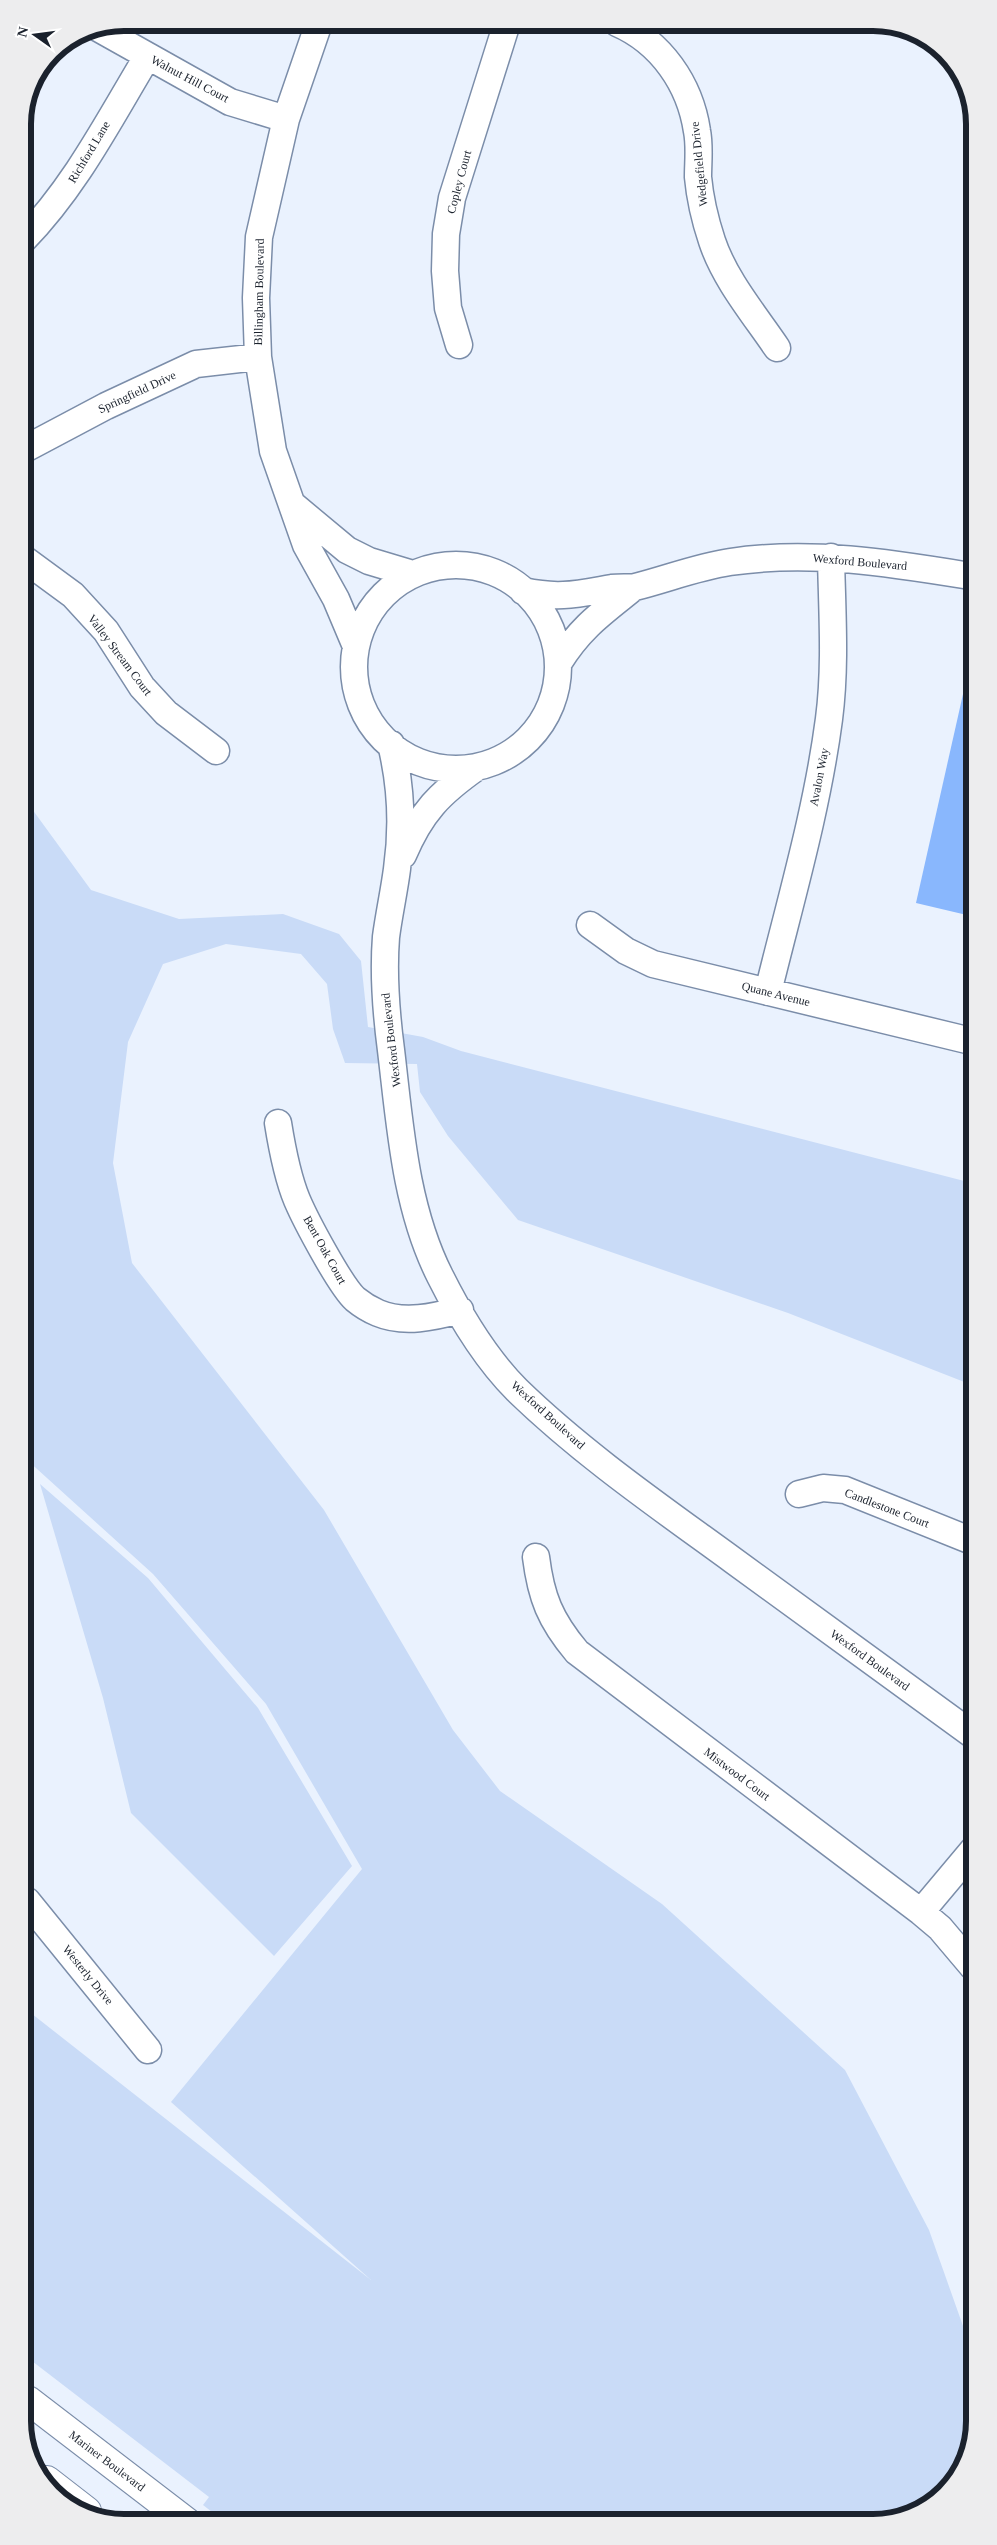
<svg xmlns="http://www.w3.org/2000/svg" width="997" height="2545" font-family="Georgia,serif">
  <style>
    .green { fill: #c9dbf7 }
    .forest { fill: #89b7fd }
    .lines { fill: none; stroke-linecap: round; stroke-linejoin: round }
    .minor-casing { stroke: #7b8da9; stroke-width: 29 }
    .major-casing { stroke: #7b8da9; stroke-width: 30 }
    .minor { stroke: #fff; stroke-width: 26 }
    .major { stroke: #fff; stroke-width: 28 }
    .labels { text-anchor: middle; stroke-width: 4; stroke-linejoin: round; paint-order: stroke }
    .street-label { font-size: 12px; fill: #1b222d; stroke: #fff }
    .rim { fill: none; stroke: #1b222d; stroke-width: 6 }
  </style>
  <rect width="100%" height="100%" fill="#eaf2fe"/>
  <!-- green -->
  <path class="green" d="M24,798L91,890L179,919L283,914L339,934L361,961L368,1027L423,1037L461,1051L972,1183V1385L788,1313L518,1220L448,1136L420,1092L417,1064L345,1063L333,1029L327,984L301,954L226,944L163,964L128,1042L113,1163L132,1263L324,1510L453,1730L500,1791L662,1904L845,2070L929,2230L974,2357V2421L954,2482L905,2517L225,2522L203,2505L209,2497L28,2358L27,2010L371,2280L171,2102L362,1869L266,1704L153,1574L26,1459Z
    M40,1484L148,1578L258,1708L352,1866L274,1956L131,1813L103,1698Z"/>
  <!-- forest -->
  <path class="forest" d="M970,663L971,916L916,903Z"/>
  <g class="lines">
    <defs>
      <path id="minor" d="M319,23L286,119L259,237L256,298L258,357L273,451L306,545L336,599L355,644
        M617,23C661,42 690,84 697,131C700,146 698,162 698,177C700,199 705,220 712,241C725,280 754,314 777,348
        M98,28L230,102L286,119
        M23,240C75,187 109,120 147,57
        M459,345L448,308L445,271L446,234L452,198L507,23
        M23,450L106,406L196,364L258,357
        M293,505L347,550L369,561L409,573
        M24,559L73,595L106,631L142,687L166,713L216,751
        M354 667a102 102 0 1 1 204 0a102 102 0 1 1-204 0Z
        M523,591C559,599 577,594 612,588C620,587 628,588 635,587C667,579 697,567 730,562C811,550 890,563 970,576
        M559,662C581,627 602,613 633,588
        M391,744C401,785 403,827 397,869C394,892 389,914 386,937C383,975 386,1012 391,1050C400,1125 405,1207 440,1276C460,1316 485,1358 517,1390C583,1454 660,1507 734,1561C814,1619 893,1677 973,1735
        M403,855C421,812 440,793 477,767
        M590,925L626,951L653,964L971,1041
        M768,992C790,902 817,811 829,719C836,666 832,610 831,557
        M278,1123C282,1148 287,1176 297,1200C306,1221 340,1285 355,1299C361,1304 371,1310 378,1313C404,1324 434,1317 460,1310
        M799,1494L823,1488L845,1490L972,1541
        M536,1557C541,1597 550,1620 577,1652L921,1912L940,1928L973,1967
        M27,1901L148,2050
        M921,1912L973,1850"/>
      <path id="major" d="M28,2400L187,2522
        M47,2480L87,2511"/>
    </defs>
    <!-- minor casing -->
    <use href="#minor" class="minor-casing"/>
    <!-- major casing -->
    <use href="#major" class="major-casing"/>
    <!-- minor -->
    <use href="#minor" class="minor"/>
    <!-- major -->
    <use href="#major" class="major"/>
  </g>
  <g class="labels">
    <!-- street labels -->
    <g class="street-label">
      <text transform="translate(190 79) rotate(28)" y="4">Walnut Hill Court</text>
      <text transform="translate(89 152) rotate(-59)" y="4">Richford Lane</text>
      <text transform="translate(699 164) rotate(-96)" y="4">Wedgefield Drive</text>
      <text transform="translate(459 182) rotate(-75)" y="4">Copley Court</text>
      <text transform="translate(259 292) rotate(-89)" y="4">Billingham Boulevard</text>
      <text transform="translate(137 392) rotate(-25)" y="4">Springfield Drive</text>
      <text transform="translate(860 562) rotate(5)" y="4">Wexford Boulevard</text>
      <text transform="translate(120 655) rotate(53)" y="4">Valley Stream Court</text>
      <text transform="translate(819 777) rotate(-79)" y="4">Avalon Way</text>
      <text transform="translate(776 994) rotate(14)" y="4">Quane Avenue</text>
      <text transform="translate(391 1040) rotate(-97)" y="4">Wexford Boulevard</text>
      <text transform="translate(325 1250) rotate(61)" y="4">Bent Oak Court</text>
      <text transform="translate(548 1415) rotate(42)" y="4">Wexford Boulevard</text>
      <text transform="translate(887 1508) rotate(21)" y="4">Candlestone Court</text>
      <text transform="translate(870 1660) rotate(36)" y="4">Wexford Boulevard</text>
      <text transform="translate(737 1774) rotate(37)" y="4">Mistwood Court</text>
      <text transform="translate(88 1975) rotate(51)" y="4">Westerly Drive</text>
      <text transform="translate(107 2461) rotate(37)" y="4">Mariner Boulevard</text>
    </g>
  </g>
  <!-- crop -->
  <path d="M0 0H997V2545H0ZM124 31H873A93 93 0 0 1 966 124V2421A93 93 0 0 1 873 2514H124A93 93 0 0 1 31 2421V124A93 93 0 0 1 124 31Z" fill="#ededee" fill-rule="evenodd"/>
  <path class="rim" d="M124 31H873A93 93 0 0 1 966 124V2421A93 93 0 0 1 873 2514H124A93 93 0 0 1 31 2421V124A93 93 0 0 1 124 31Z"/>
  <!-- north arrow -->
  <g transform="translate(35 35) rotate(284)" stroke="#ffffff" stroke-width="4" paint-order="stroke">
  <path d="M0-4L9 19L0 12L-9 19Z" fill="#1b222d"/>
  <text y="-8" font-size="14" font-weight="bold" text-anchor="middle" fill="#1b222d">N</text>
  </g>
</svg>
